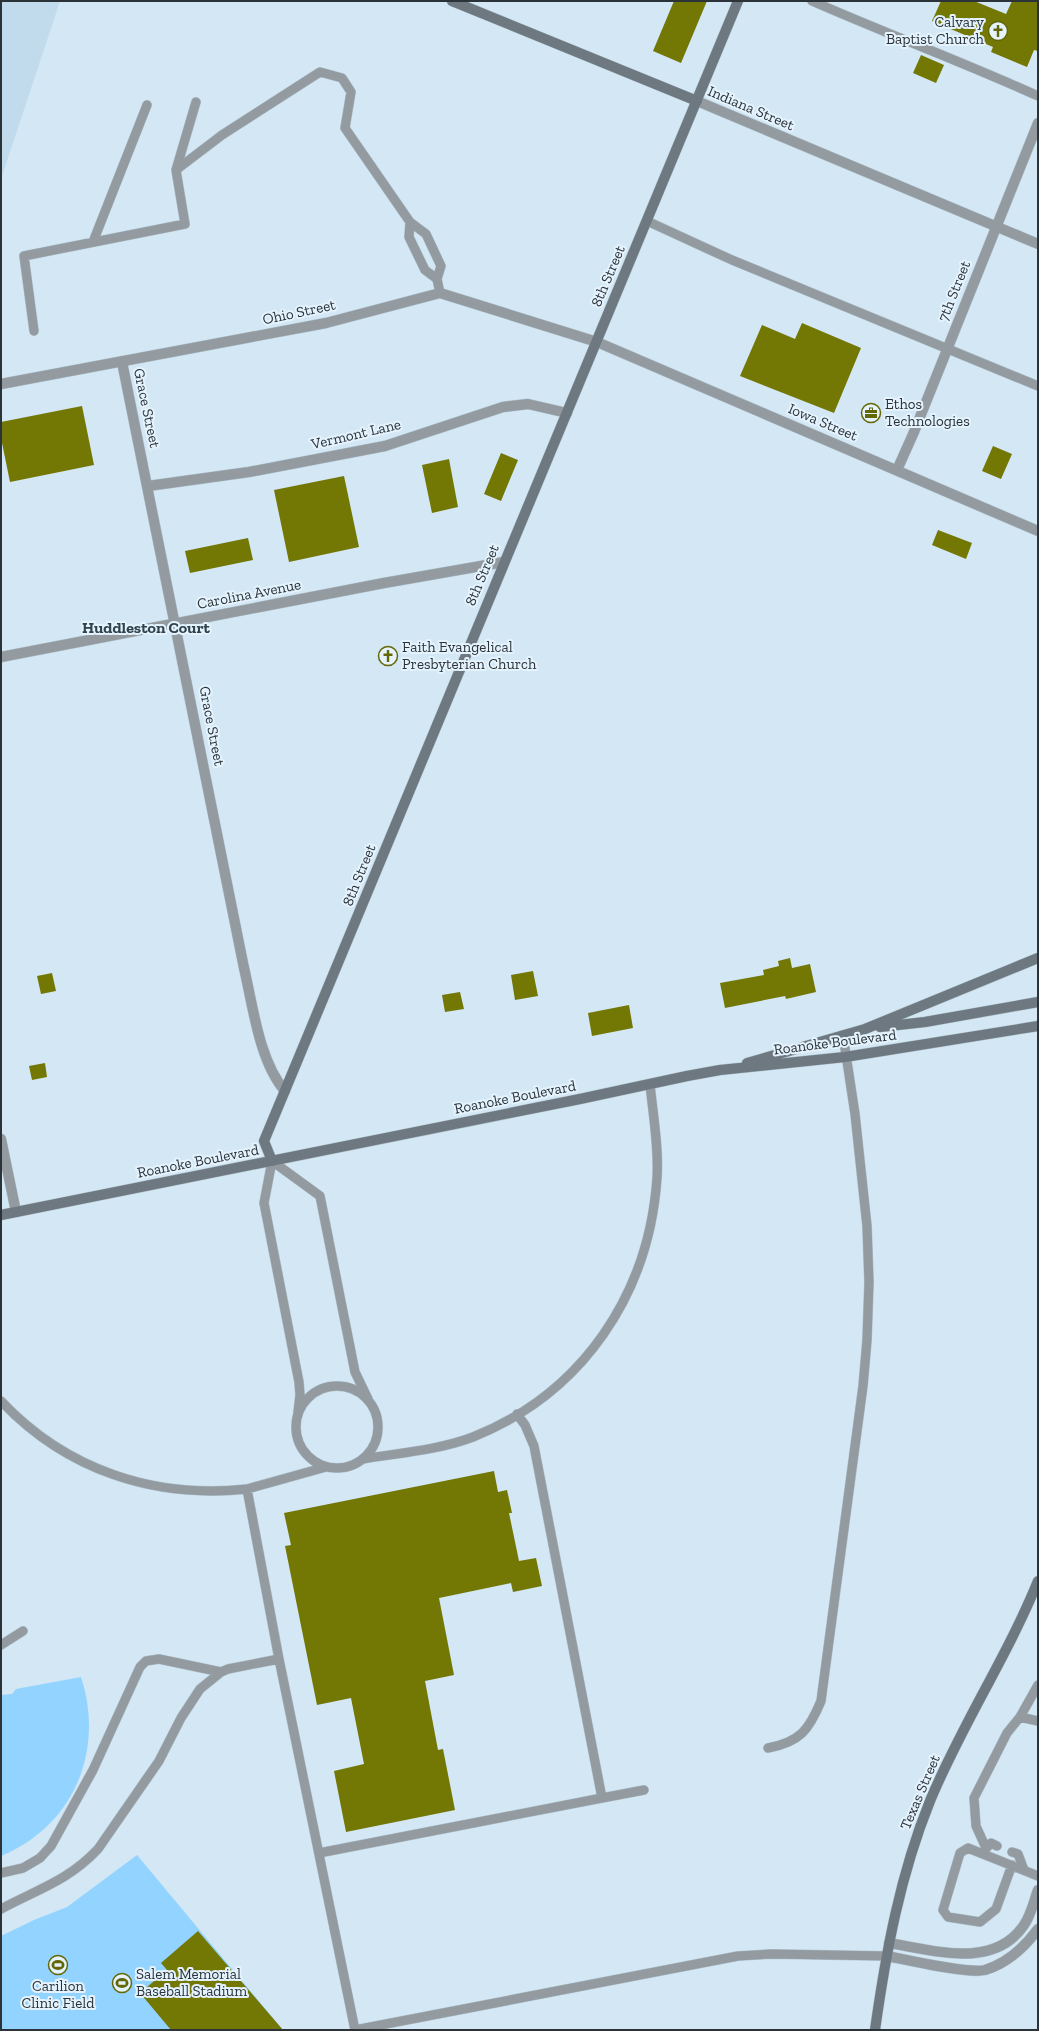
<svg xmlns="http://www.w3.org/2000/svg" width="1039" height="2031" font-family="'Zilla Slab',serif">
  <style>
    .built { fill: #c1dbec }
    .green { fill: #92d4ff }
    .building { fill: #737704 }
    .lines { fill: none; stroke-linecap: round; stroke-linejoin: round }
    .lane-casing { stroke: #b1c3ce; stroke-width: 10 }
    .street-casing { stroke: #b1c3ce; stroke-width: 11 }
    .secondary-casing { stroke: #b1c3ce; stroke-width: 11 }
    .lane { stroke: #939ba1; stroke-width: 9 }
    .street { stroke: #939ba1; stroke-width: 10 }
    .secondary { stroke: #6d7880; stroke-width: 10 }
    .labels { text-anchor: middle; stroke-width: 4; stroke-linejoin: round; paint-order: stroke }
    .poi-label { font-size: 15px; fill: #2b3338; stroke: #e4f3fe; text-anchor: start }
    .street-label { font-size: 15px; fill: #2b3338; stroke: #e4f3fe }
    .neighbourhood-label { font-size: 16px; font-weight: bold; fill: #32424d; stroke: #e4f3fe }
  </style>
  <rect width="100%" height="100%" fill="#d3e7f4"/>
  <!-- built -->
  <path class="built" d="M1,1H60L1,179Z"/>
  <!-- green -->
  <path class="green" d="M81,1677C105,1750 74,1826 1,1856V1695L12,1694L16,1689Z
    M137,1855L283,2030H1V1936L34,1920L67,1907Z"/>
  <!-- building -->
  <path class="building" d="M674,1H707L681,63L653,51Z
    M941,1H974L1006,14L1012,1H1038V51L1034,50L1027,67L991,52L993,47L932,21Z
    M921,55L944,65L936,83L913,73Z
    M802,323L861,348L834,413L740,376L762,325L795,339Z
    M82,406L94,465L10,482L1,438V422Z
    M993,446L1012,454L1001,479L982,471Z
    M501,453L518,460L501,501L484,494Z
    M449,459L458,507L432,513L422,465Z
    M344,476L359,547L289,562L274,490Z
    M938,530L972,543L966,559L932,545Z
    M248,538L253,560L190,573L185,551Z
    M790,958L792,968L810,964L816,992L786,999L785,996L725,1008L720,983L764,975L763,970L779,966L778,961Z
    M533,971L538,996L515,1000L511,975Z
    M52,973L56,991L41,994L37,976Z
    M460,992L464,1009L445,1012L442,995Z
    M629,1005L633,1028L592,1036L588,1013Z
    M45,1063L47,1077L32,1080L29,1066Z
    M494,1471L498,1492L507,1490L512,1513H509L519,1561L536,1558L542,1586L513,1592L511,1583L439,1598L454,1675L425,1681L438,1750L443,1749L455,1810L346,1832L334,1771L364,1764L351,1698L317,1705L285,1546L291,1545L284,1513Z
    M198,1931L283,2030H171L140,1993L167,1970L161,1963Z"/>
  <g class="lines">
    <defs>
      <path id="lane" d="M812,1C887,34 963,62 1038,96
        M176,170L196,102
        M647,221L732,260L1038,386
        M410,222L409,237L425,270L437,279
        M93,242L147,105
        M34,331L24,256L185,224L176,170L222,135L320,72L342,78L351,92L345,128L410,222L426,234L441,266L437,279L440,293
        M296 1427a41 41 0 1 1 82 0a41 41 0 1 1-82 0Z
        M1,1401C66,1470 154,1499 247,1489
        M298,1412L300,1395L299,1382L264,1203L272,1161L320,1196L355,1372L368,1399
        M363,1459C399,1453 439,1450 473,1437C583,1393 649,1294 657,1178C659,1147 653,1115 650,1084
        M326,1467L247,1489L279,1659L355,2030L738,1956L771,1954L887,1956
        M1,1645L23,1631
        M1020,1717L1038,1721
        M768,1748C800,1742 809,1730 821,1701L863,1386L867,1340L869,1282L867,1226L855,1114L843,1035
        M602,1798L644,1790
        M986,1848L976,1826L974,1798L1007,1733L1020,1717L1038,1685
        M983,1852L991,1843L997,1846
        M1012,1852L1018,1854L1024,1870
        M319,1853L602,1798L534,1446L525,1425L517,1414
        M1012,1865L996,1909L980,1922L948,1917L943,1910L960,1853L968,1848L1038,1876
        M1,1873L23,1868L40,1858L51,1846L93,1770L140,1667L146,1661L159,1659L221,1672L228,1669L279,1659
        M1,1909C38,1889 68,1881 98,1849L159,1761L181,1718L200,1689L221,1672"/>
      <path id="street" d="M697,101L1038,244
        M122,362L244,968C253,1006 259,1061 285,1091
        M1,384L326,323L440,293L597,342L1038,531
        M897,470L914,432L1038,123
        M148,486L249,472L385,446L503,407L528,404L567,413
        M1,657L384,583L504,562
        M1,1139L16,1212
        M889,1943C933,1950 994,1970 1024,1925C1031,1915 1034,1901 1038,1890
        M887,1956C907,1960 968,1974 985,1970C1008,1963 1024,1948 1038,1929"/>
      <path id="secondary" d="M452,1L697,101
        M880,1027L925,1022L1038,1002
        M747,1063L865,1029L1038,958
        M272,1161L264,1141L738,1
        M1,1215L580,1099L687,1076L720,1070L845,1057L1038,1026
        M875,2030C886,1952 900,1875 930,1801C961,1726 1007,1657 1038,1581"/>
    </defs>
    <!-- lane casing -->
    <use href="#lane" class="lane-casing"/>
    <!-- street casing -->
    <use href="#street" class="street-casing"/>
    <!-- secondary casing -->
    <use href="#secondary" class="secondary-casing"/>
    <!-- lane -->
    <use href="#lane" class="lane"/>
    <!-- street -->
    <use href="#street" class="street"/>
    <!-- secondary -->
    <use href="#secondary" class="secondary"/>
  </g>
  <!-- icons -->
  <defs>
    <symbol id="church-ring" viewBox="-11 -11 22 22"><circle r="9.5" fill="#e4f3fe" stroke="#646705" stroke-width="1.5"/><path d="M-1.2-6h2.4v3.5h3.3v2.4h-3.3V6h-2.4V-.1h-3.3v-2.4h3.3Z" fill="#646705"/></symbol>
    <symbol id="office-ring" viewBox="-11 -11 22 22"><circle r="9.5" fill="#e4f3fe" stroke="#646705" stroke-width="1.5"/><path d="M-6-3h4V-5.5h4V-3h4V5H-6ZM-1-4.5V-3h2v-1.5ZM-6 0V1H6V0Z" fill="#646705"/></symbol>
    <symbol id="stadium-ring" viewBox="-11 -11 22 22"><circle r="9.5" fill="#e4f3fe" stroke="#646705" stroke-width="1.5"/><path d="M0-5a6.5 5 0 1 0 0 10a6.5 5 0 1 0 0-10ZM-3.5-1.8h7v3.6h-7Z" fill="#646705"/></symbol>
  </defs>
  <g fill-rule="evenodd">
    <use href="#church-ring" x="987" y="20" width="22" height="22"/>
    <use href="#office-ring" x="860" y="402" width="22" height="22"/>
    <use href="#church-ring" x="377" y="645" width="22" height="22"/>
    <use href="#stadium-ring" x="47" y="1954" width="22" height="22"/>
    <use href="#stadium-ring" x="111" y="1972" width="22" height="22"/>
  </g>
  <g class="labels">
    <!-- poi labels -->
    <g class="poi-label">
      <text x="984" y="27" text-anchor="end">Calvary<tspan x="984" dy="17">Baptist Church</tspan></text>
      <text x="885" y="409">Ethos<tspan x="885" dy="17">Technologies</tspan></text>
      <text x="402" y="652">Faith Evangelical<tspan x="402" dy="17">Presbyterian Church</tspan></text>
      <text x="136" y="1979">Salem Memorial<tspan x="136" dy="17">Baseball Stadium</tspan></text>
      <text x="58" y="1991" text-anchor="middle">Carilion<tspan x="58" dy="17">Clinic Field</tspan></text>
    </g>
    <!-- street labels -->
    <g class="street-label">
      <text transform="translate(751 108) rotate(23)" y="5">Indiana Street</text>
      <text transform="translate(608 276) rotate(-67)" y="5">8th Street</text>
      <text transform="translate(954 291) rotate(-68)" y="5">7th Street</text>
      <text transform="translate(299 312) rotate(-12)" y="5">Ohio Street</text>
      <text transform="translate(147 408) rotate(78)" y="5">Grace Street</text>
      <text transform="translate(823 422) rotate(23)" y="5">Iowa Street</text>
      <text transform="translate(356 434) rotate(-13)" y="5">Vermont Lane</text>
      <text transform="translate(482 575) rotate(-67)" y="5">8th Street</text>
      <text transform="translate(249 594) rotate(-11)" y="5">Carolina Avenue</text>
      <text transform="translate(212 726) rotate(79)" y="5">Grace Street</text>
      <text transform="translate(359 875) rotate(-68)" y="5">8th Street</text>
      <text transform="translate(835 1042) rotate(-7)" y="5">Roanoke Boulevard</text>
      <text transform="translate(515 1097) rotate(-11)" y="5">Roanoke Boulevard</text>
      <text transform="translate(198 1161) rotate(-11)" y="5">Roanoke Boulevard</text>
      <text transform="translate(920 1792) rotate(-67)" y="5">Texas Street</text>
    </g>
    <!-- neighbourhood labels -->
    <g class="neighbourhood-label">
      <text x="146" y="633">Huddleston Court</text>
    </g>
  </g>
  <!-- border -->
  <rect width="1039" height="2031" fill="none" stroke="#2b3338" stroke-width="4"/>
</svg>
